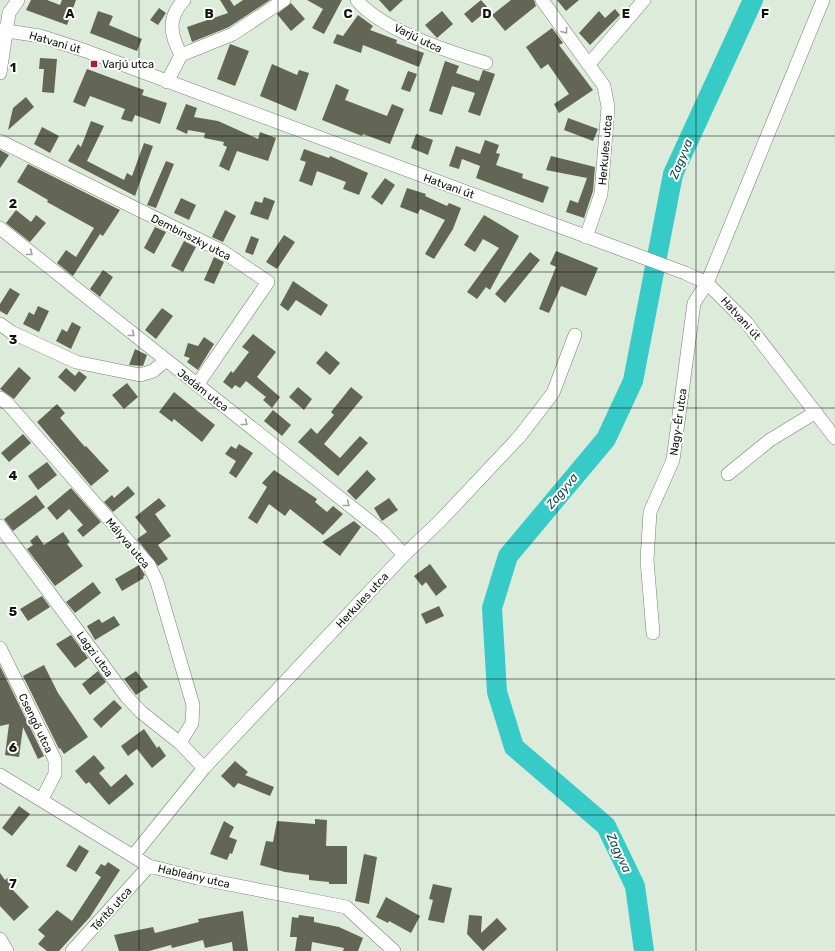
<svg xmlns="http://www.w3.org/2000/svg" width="835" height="951" font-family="Rubik,sans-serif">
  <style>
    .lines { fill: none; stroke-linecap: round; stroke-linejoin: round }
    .river { stroke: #37cbc8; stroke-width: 20 }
    .building { fill: #636654 }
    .street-casing { stroke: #758273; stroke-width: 14 }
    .street { stroke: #fff; stroke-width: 13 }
    .oneway { stroke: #9fa19f }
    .grid { fill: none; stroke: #0f140f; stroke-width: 1; stroke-opacity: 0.55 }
    .poi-dot { fill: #af1c43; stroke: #fff; stroke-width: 1.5 }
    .labels { text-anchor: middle; stroke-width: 4; stroke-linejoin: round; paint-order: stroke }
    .street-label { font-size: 11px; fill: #0f140f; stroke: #fff }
    .poi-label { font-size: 11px; fill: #0f140f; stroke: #fff; text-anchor: start }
    .water-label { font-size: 12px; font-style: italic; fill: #0c4c4a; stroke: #fff }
    .grid-label { font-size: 13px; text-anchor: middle; font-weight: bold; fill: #0f140f; stroke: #fff; stroke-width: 4; stroke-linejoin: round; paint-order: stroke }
  </style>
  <rect width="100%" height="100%" fill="#dcebda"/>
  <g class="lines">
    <!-- river -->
    <path class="river" d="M644,951L635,886L606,826L514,747L497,692L492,608L508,556L606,439L633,381L673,174L753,0"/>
  </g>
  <!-- building -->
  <path class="building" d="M31,0H47L60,5L62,0H76L67,25L26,10Z
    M220,0H230L234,6L243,0H270L229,27L192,42L187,27L228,13Z
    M307,0H342L324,34L312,28L323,9Z
    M379,0H403L390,12Z
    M481,0L489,9L472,23L464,14Z
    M511,0H534L536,6L505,31L492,15Z
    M557,0H579L566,11Z
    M291,3L305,19L291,31L277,14Z
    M159,8L166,13L158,25L150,20Z
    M615,9L620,15L590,45L579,33L599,11L605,18Z
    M98,11L113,16L109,25L142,39L137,51L90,33Z
    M442,11L453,24L437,38L425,25Z
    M358,15L373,26L370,30L397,40L396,43L424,53L419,67L363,45L361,53L333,43L337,34L343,36Z
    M552,28L563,43L559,45L593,90L559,113L554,104L569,94L548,64L541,69L526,47Z
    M230,44L249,51L235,86L217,79Z
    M40,58L57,59L54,93L42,92L44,69H39Z
    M445,61L459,66L456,73L479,81L483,70L495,74L480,116L468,112L475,93L452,86L442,115L429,111Z
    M272,64L297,75L299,70L309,73L296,111L260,96Z
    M87,69L144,90L142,95L167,103L160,124L135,115L132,122L121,119L125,109L90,96L85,107L73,102Z
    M408,71L417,74L410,92L401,89Z
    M336,84L349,90L345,100L387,116L392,104L404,109L390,144L363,134L362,136L322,120Z
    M26,97L34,107L8,130L13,108Z
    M186,104L197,108L194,117L218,121L258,139L260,132L276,138L268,161L237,151L229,171L219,166L227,147L223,145L224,142L204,138L205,133L188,130L187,134L176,129Z
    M568,118L598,129L593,141L564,130Z
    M91,121L104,126L87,161L124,180L127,173L132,176L144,143L153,146L135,196L68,161L78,144L81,147Z
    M42,127L59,136L50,153L34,144Z
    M416,134L433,140L428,155L411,148Z
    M485,140L499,145L496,153L500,154L496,165L523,174L522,178L549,187L543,203L476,178L480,166L462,159L459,169L449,166L456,146L480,154Z
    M304,149L329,158L330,156L368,173L359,195L343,189L346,182L317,171L312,186L299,181L306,162L300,160Z
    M0,150L9,155L0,168Z
    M551,156L595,167L593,191L584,218L566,212L570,200L578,203L587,178L546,170Z
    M166,161L174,164L156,208L147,205Z
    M28,164L120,210L103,236L100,234L73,276L57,263L66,250L76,257L94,228L47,202L48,200L17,182Z
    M385,178L395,185L382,205L371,197Z
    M407,188L426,194L425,196L447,206L449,203L461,208L453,229L434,259L425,254L445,220L420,209L418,214L400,207Z
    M264,197L275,201L268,220L250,214L255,201L262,203Z
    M181,198L196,205L189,220L174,213Z
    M16,210L31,222L36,215L46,223L30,242L6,223Z
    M225,210L236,216L223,242L212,237Z
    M484,215L519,236L490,290L486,287L477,299L467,292L499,248L483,239L475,252L464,245Z
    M155,227L166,232L154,254L144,248Z
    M284,235L295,242L277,269L266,262Z
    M251,236L259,239L253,255L245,252Z
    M184,241L196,247L183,272L171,266Z
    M556,251L598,268L586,296L561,286L549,313L539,309L556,267L550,264Z
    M530,252L540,260L505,303L495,294Z
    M214,257L224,262L214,284L204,280Z
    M103,270L113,277L100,297L90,289Z
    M293,281L328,305L321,316L296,300L288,311L280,305Z
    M10,288L20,294L7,315L0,311V304Z
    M38,306L49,311L39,332L23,324L29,312L34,315Z
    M162,308L173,316L156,339L145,330Z
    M72,322L81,327L71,349L56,341L62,329L67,332Z
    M253,334L276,352L257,377L280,397L272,408L263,400L266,397L246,381L240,388L235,385L232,389L223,382L231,371L233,373L249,352L242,347Z
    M204,337L214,344L198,370L187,362L190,358L184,356L188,343L198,346Z
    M135,349L147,355L143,366L129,365Z
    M326,351L340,363L330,375L316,363Z
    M19,367L31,378L14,399L0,389Z
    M66,368L75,376L79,371L87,377L75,392L58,377Z
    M127,383L138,397L124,409L112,395Z
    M298,387L312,399L304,410L289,397Z
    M351,387L363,397L324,444L340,458L360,436L368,443L338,476L298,442L311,428L317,434L334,415L331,412Z
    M174,392L215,425L202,442L174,419L172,422L159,412Z
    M57,404L65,413L60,418L85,447L86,446L109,471L91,486L37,422Z
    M273,410L291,425L282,436L264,421Z
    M23,434L31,443L9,462L1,453Z
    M239,444L253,453L236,478L229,473L236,461L225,454L231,446L236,449Z
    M47,462L57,475L38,490L28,476Z
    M274,470L317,499L315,502L327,512L333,506L343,514L323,535L290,509L285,516L269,504L257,524L248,518L267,487L262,483Z
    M367,470L376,479L356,500L347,491Z
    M128,486L135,494L113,512L104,502L112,495L114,498Z
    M71,488L101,522L83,537L77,530L83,525L69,509L57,520L47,508Z
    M36,495L45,507L13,531L4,519Z
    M159,498L166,506L155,514L171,536L158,545L168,559L158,566L137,539L147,532L135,517Z
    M389,498L398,510L382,521L374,508Z
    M354,521L361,527L340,556L322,542Z
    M63,532L70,542L67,544L83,566L55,586L27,549L33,545L30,541L37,535L44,545Z
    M430,564L447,587L436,596L426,582L422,586L414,576Z
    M139,565L145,575L143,577L144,578L122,591L115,579Z
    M93,582L101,593L75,613L66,602Z
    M42,596L50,607L28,621L20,609Z
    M439,606L444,616L426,624L421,614Z
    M114,616L120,625L95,640L87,626L99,619L102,623Z
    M71,635L88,658L75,668L56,644Z
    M44,665L58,693L88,737L64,754L60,748L59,749L23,676Z
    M0,666L44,756L38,759L23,727L19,757L5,755L9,724L0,726Z
    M98,671L106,682L90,695L82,684Z
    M136,671L148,687L136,695L124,679Z
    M114,700L122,708L101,728L93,719Z
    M144,729L157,748L159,746L166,756L152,768L137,749L128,756L121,746Z
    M94,755L105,768L99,773L111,787L126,774L134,784L109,805L89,782L86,784L75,771Z
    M235,761L248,772L245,775L274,787L270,796L238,783L234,788L221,776Z
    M19,806L30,814L12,836L2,828Z
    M315,819L327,820L326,846H347V884H329V882L309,880V875L285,872L260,865L266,841L273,842L277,821L315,824Z
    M224,821L234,827L229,837L237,840L232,854L230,853L227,860L210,854Z
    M79,845L89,851L76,872L66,866Z
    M364,854L377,857L369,904L355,901Z
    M108,862L120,870L90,917L59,951H47L38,944L45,936L38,930L57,910L72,921L101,877L95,873L101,864L105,866Z
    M0,873L5,880L9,877L16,885L12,889L29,907L14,921L0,906Z
    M433,884L452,888L444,923L428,920L433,900L429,899Z
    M386,897L420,916L411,933L389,921L388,923L376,917Z
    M243,911L248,951H233L232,942L205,948L203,940L172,948L171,945L149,951H119L114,935L153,927L155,933L199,922L198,919Z
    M299,915L314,917V922L339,927L363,938L358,951H343L344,948L312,942L311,951H295L297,937H290L292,917L298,918Z
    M469,915L482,916L481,933L497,918L507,929L483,951L467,934Z"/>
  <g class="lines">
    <defs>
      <path id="street" d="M357,0C381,30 449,52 486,63
        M542,0L604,86L608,107L601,194L586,237
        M0,30L40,36L86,51L685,273L707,283L746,322L835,438
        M181,55C170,34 167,18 184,0
        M589,64L644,0
        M0,73L9,13L18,0
        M167,82L181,55L233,34L284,0
        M0,141L222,251L268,282L197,385
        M0,228L383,532L404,555
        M0,324L11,332L76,362L140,375L153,371L165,361
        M0,398L9,405L149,565L157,582L193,705L192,723L180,743
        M728,474L770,440L816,412
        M0,526L126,696L141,712L180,743L204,768
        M653,633L647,560L650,512L673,460L694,303L707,283L823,0
        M0,648L55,760V774L42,799
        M0,775L149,866L197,878L346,907L394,951
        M133,856L204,768L404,555L439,522L520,436L553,393L575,335
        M0,939L7,951
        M72,951L149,866"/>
    </defs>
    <!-- street casing -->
    <use href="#street" class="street-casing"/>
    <!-- street -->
    <use href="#street" class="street"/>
  </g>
  <!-- one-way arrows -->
  <defs><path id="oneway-chevron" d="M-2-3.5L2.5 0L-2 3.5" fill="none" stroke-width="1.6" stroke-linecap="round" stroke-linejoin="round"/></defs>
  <g class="oneway">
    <use href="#oneway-chevron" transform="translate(565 31) rotate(54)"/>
    <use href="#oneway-chevron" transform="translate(30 253) rotate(39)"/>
    <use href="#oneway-chevron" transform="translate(132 334) rotate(39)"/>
    <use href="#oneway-chevron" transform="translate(245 423) rotate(39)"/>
    <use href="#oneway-chevron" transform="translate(347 504) rotate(38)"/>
  </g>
  <!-- grid -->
  <path class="grid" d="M139,0V951M278,0V951M418,0V951M557,0V951M696,0V951M0,136H835M0,272H835M0,408H835M0,543H835M0,679H835M0,815H835"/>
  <!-- markers -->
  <rect class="poi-dot" x="90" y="60" width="8" height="8" rx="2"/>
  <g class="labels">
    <!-- street labels -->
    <g class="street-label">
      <text transform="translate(418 38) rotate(26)" y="4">Varjú utca</text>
      <text transform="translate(55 42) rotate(16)" y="4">Hatvani út</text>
      <text transform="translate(605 150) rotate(-85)" y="4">Herkules utca</text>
      <text transform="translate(449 186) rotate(20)" y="4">Hatvani út</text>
      <text transform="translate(191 237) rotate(27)" y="4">Dembinszky utca</text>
      <text transform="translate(741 318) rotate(48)" y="4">Hatvani út</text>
      <text transform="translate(203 390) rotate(38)" y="4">Jedám utca</text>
      <text transform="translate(678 422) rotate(-82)" y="4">Nagy-Ér utca</text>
      <text transform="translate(128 543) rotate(50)" y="4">Mályva utca</text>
      <text transform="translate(362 600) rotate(-47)" y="4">Herkules utca</text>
      <text transform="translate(95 654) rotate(54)" y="4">Lagzi utca</text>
      <text transform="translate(36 723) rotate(64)" y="4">Csengő utca</text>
      <text transform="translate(194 876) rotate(13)" y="4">Hableány utca</text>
      <text transform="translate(111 909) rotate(-48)" y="4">Térítő utca</text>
    </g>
    <!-- poi labels -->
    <g class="poi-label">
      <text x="102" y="68">Varjú utca</text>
    </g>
    <!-- water labels -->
    <g class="water-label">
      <text transform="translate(681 159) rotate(-68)" y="4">Zagyva</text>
      <text transform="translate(562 491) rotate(-50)" y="4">Zagyva</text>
      <text transform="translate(619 853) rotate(65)" y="4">Zagyva</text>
    </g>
  </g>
  <g class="grid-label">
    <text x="70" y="18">A</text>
    <text x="209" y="18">B</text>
    <text x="348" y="18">C</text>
    <text x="487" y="18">D</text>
    <text x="626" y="18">E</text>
    <text x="765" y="18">F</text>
    <text x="13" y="72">1</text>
    <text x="13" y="208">2</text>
    <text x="13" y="344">3</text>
    <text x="13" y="480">4</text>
    <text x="13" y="616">5</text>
    <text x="13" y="752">6</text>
    <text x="13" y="888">7</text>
  </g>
</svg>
